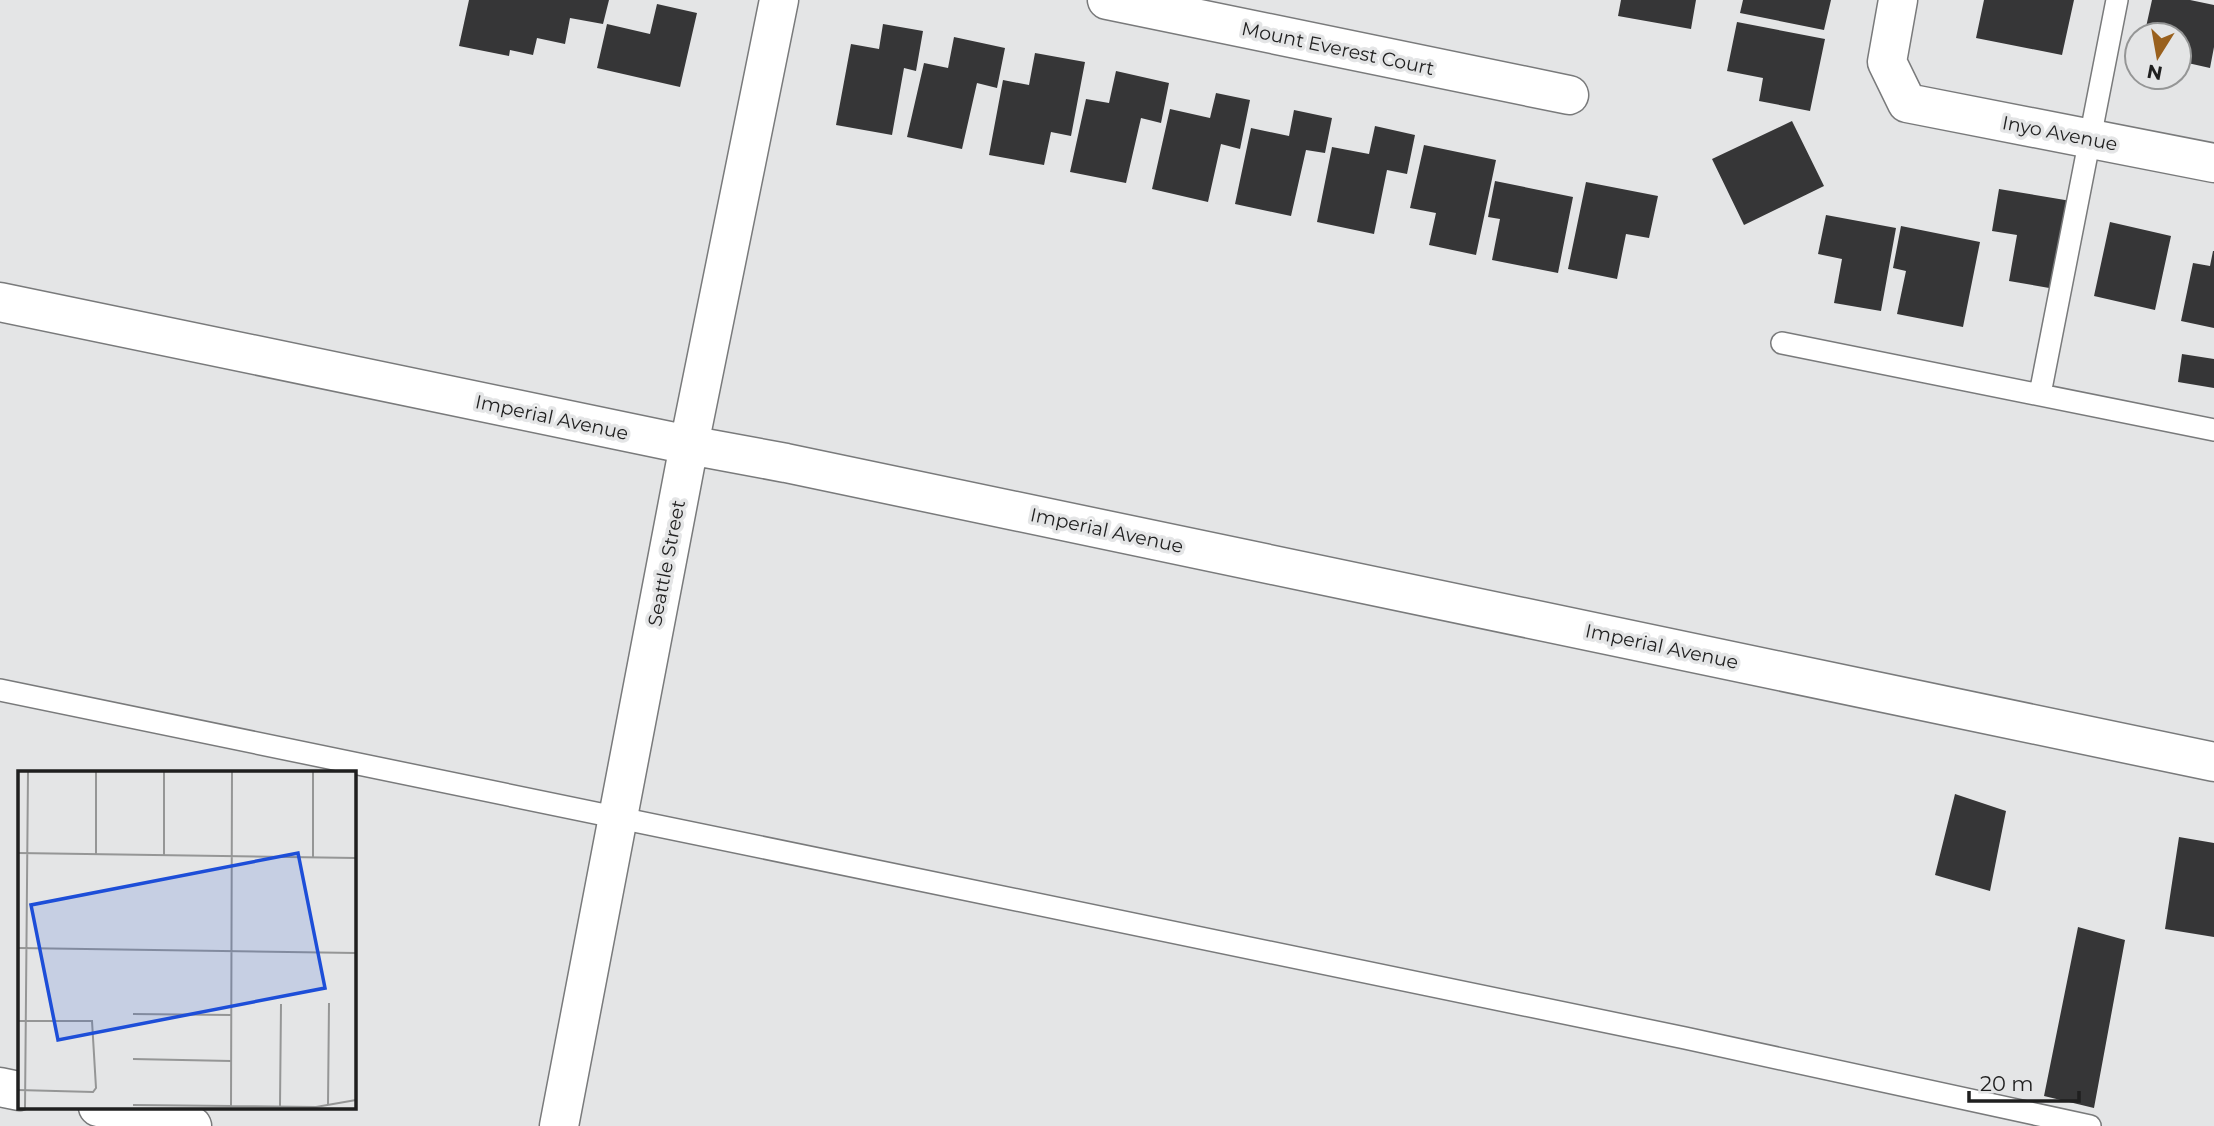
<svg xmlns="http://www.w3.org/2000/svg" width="2214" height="1126" font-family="Montserrat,sans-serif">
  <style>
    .building { fill: #363637 }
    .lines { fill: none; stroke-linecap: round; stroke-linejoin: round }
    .lane-casing { stroke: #797a7b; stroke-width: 24 }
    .street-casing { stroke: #797a7b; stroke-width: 41 }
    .secondary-casing { stroke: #797a7b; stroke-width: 41 }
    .lane { stroke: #fff; stroke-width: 21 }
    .street { stroke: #fff; stroke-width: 38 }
    .secondary { stroke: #fff; stroke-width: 38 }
    .labels { text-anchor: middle; stroke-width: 7; stroke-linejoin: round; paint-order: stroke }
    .street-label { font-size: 19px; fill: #1f1f1f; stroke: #e4e5e6 }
    .inset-road { fill: none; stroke: #959696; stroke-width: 2 }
    .view { fill: #1d4ed8; fill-opacity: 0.15; stroke: #1d4ed8; stroke-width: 3.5 }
    .inset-edge { fill: none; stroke: #1f1f1f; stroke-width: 3.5 }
  </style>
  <rect width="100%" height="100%" fill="#e4e5e6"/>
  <!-- building -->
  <path class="building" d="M469,0H609L603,24L570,18L565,44L537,38L533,55L510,50L509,56L459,46Z
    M1621,0H1696L1691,29L1618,16Z
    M1743,0H1831L1824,30L1740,13Z
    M1984,0H2074L2062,55L1976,38Z
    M2152,0H2190L2214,5V47L2210,68L2179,61L2181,34L2146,27Z
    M657,4L697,13L680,87L597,68L607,24L650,34Z
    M1737,22L1825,39L1810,111L1759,101L1763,78L1727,71Z
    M883,24L923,31L916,71L904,68L892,135L836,125L851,44L879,49Z
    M954,37L1005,48L997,88L977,83L962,149L907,137L924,63L948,68Z
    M1035,53L1085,62L1071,136L1051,132L1044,165L989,155L1003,80L1029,85Z
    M1116,71L1169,83L1161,123L1141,118L1126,183L1070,172L1086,99L1109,103Z
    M1216,93L1250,100L1240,149L1221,144L1208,202L1152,189L1170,109L1210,118Z
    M1294,110L1332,118L1325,153L1306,150L1291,216L1235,204L1251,128L1289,136Z
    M1792,121L1824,186L1744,225L1712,159Z
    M1375,126L1415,135L1407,174L1387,170L1374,234L1317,222L1332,147L1369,154Z
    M1424,145L1496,160L1476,255L1429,245L1436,213L1410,208Z
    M1495,181L1573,197L1558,273L1492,260L1500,219L1488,217Z
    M1586,182L1658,196L1649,238L1626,234L1617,279L1568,269Z
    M1999,189L2071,201L2055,289L2009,281L2017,235L1992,231Z
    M1826,215L1896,228L1881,311L1834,303L1842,259L1818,254Z
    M2110,222L2171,236L2155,310L2094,296Z
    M1901,226L1980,242L1963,327L1897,314L1906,271L1893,268Z
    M2213,251H2214V328L2181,321L2193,263L2210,266Z
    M2182,354L2214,359V388L2178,382Z
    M1955,794L2006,811L1990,891L1935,875Z
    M2179,837L2214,843V937L2165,929Z
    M2078,927L2125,940L2094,1108L2044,1096Z"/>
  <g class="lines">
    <defs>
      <path id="lane" d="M1782,343L2214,430
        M2040,394L2117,0
        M0,690L1685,1038L2090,1126"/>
      <path id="street" d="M1107,0L1569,95
        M1898,0L1887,62L1907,103L2214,163
        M0,302L689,445L786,463L2214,762
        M559,1126L689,445L779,0"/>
      <path id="secondary" d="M0,1087L19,1091
        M98,1107L192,1126"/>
    </defs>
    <!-- lane casing -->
    <use href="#lane" class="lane-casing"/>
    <!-- street casing -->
    <use href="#street" class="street-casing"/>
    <!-- secondary casing -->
    <use href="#secondary" class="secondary-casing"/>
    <!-- lane -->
    <use href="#lane" class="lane"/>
    <!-- street -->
    <use href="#street" class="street"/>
    <!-- secondary -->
    <use href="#secondary" class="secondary"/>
  </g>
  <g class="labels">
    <!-- street labels -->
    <g class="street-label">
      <text transform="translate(1338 48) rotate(12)" y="7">Mount Everest Court</text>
      <text transform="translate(2060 133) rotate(11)" y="7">Inyo Avenue</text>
      <text transform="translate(552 417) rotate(12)" y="7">Imperial Avenue</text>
      <text transform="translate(1107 530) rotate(12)" y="7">Imperial Avenue</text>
      <text transform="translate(666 563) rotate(-79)" y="7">Seattle Street</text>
      <text transform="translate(1662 646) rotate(12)" y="7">Imperial Avenue</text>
    </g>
  </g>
  <!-- overview -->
  <g transform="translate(18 771)">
    <rect width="338" height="338" fill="#e4e5e6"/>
    <path class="inset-road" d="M78,1V83M146,1V85M295,1V87M0,82L338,87M0,177L338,182M115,243L213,244M0,250H74L78,317L75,321L0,319M115,288L213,290M310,333L311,232M115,334L298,336L338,329M213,335L214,1M262,335L263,233M7,337L10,1"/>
    <path class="view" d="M280,82L307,217L40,269L13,134Z"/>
    <rect width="338" height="338" class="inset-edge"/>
  </g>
  <!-- north arrow -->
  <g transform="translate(2158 56) rotate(191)"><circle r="33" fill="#e4e5e6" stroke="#959696" stroke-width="2"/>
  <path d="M0-5L12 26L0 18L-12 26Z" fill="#99601d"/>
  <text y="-10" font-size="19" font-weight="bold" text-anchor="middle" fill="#1f1f1f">N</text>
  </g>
  <!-- scale -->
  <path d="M1969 1091v10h110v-10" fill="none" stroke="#1f1f1f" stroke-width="3.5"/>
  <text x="1980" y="1091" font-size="21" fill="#1f1f1f" stroke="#e4e5e6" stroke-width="5" paint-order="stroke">20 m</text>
</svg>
